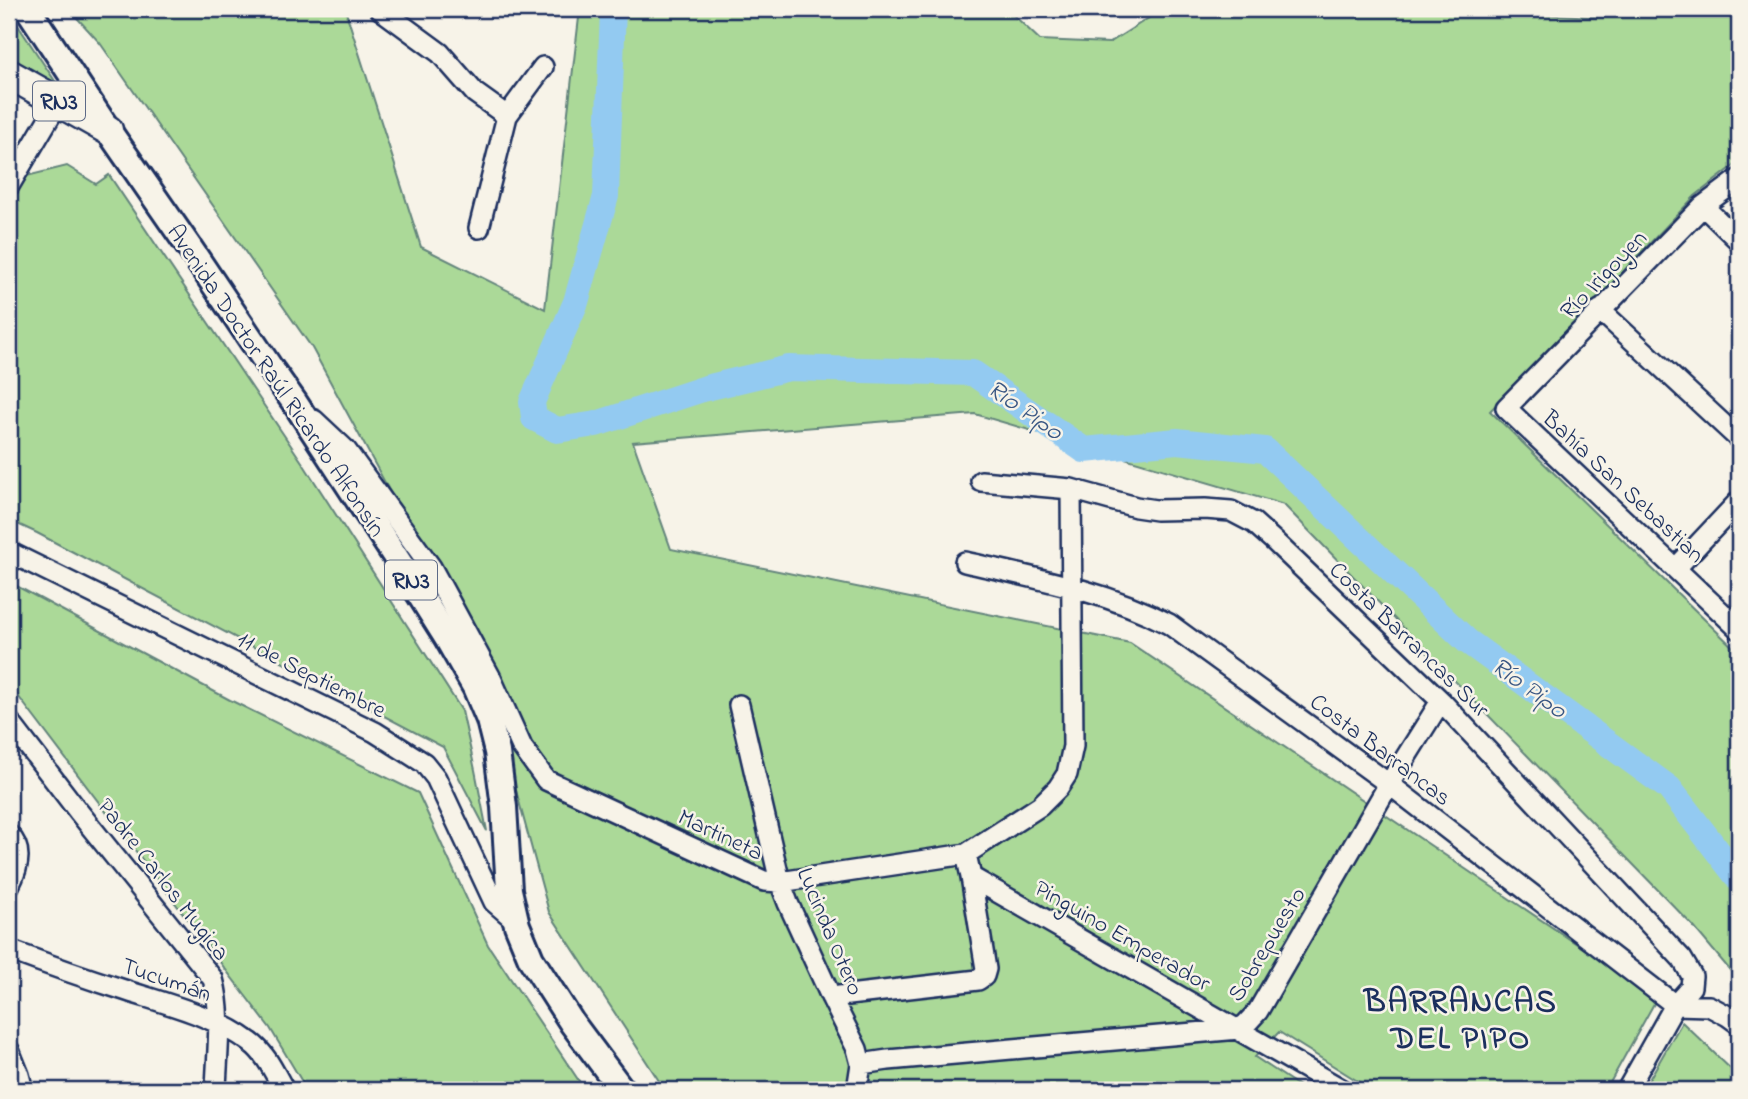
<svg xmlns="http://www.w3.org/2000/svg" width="1748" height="1099" font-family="'Indie Flower',sans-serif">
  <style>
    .green { fill: #abd998; stroke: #63847b; stroke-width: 2 }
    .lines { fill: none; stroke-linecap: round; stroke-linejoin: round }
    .river { stroke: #93caf1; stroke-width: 26 }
    .minor-casing { stroke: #1b2f5e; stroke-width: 24 }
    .major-casing { stroke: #1b2f5e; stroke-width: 30 }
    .highway-casing { stroke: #1b2f5e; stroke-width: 33 }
    .minor { stroke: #f7f3e8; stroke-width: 19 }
    .major { stroke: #f7f3e8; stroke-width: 24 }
    .highway { stroke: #f7f3e8; stroke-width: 28 }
    .labels { text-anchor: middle; stroke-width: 5; stroke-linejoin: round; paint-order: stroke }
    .shield { fill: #f7f3e8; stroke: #5d6a87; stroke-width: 2 }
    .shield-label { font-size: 23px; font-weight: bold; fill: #1b2f5e }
    .street-label { font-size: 24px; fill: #1b2f5e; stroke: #f7f3e8 }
    .water-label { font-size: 26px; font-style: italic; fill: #395683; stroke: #f7f3e8 }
    .district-label { font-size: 32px; font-weight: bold; letter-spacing: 2px; fill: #1b2f5e; stroke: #f7f3e8 }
  </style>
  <rect width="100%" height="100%" fill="#f7f3e8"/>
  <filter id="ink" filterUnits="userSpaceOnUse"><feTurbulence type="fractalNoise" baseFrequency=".0143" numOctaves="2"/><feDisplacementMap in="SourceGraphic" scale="14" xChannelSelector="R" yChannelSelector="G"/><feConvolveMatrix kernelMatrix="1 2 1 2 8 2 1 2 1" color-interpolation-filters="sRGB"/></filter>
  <g filter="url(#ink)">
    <!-- green -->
    <path class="green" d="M69,9H345L421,247L545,309L580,9H1007L1040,40L1109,43L1163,9H1444L1594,17L1601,9H1739V162L1695,196L1490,411L1739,653V981L1693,926L1284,505L975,414L633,442L671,549L1130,643L1657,998L1606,1090H1372L1279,1032L1255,1057L1305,1090H665L549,912L480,658L312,348L100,43Z
      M9,12L59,87L9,57Z
      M67,166L96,184L109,175L302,462L462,711L475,770L487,831L443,747L37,533L9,520V178L11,180Z
      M9,582L230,700L418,793L488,945L585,1090H307L270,1028L9,684Z
      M1682,1022L1739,1077V1090H1643Z"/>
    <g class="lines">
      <!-- river -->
      <path class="river" d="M613,9L606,196L576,302L532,402L534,418L557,430L596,424L706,388L789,368L973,373L1084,450L1177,441L1265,450L1467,641L1669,788L1739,879"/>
      <defs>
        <path id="minor" d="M380,9L440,53L475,93L507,116L479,228
          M507,116L543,67
          M1739,179L1703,206L1506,408L1739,629
          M9,186L59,101
          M1703,206L1739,241
          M1600,310L1739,439
          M314,420L346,450L431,567L490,676L522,747L546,780L764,881L780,882L966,854L1040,806L1058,788L1067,774L1073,746L1071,489
          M981,481L1071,489L1136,507L1156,510L1205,509L1231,511L1254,523L1273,540L1441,701L1682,959L1692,976L1691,987L1675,1005L1627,1090
          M9,552L375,732L424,763L436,778L494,902L516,921
          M965,562C1035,578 1106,591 1169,624L1389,784L1675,1005L1709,1006L1728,1016L1739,1024
          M1676,568L1739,501
          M739,705L780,882L788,903L831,997L857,1049L861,1064L857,1090
          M9,721L78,811L213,979C223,1014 217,1054 216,1090
          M9,835C24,850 18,869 9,886
          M966,854L971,877L1343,1090
          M9,950C46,964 83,977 121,989C163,1003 214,1015 250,1042C266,1053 275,1074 284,1090
          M831,997L978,980L984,976L986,969L971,877
          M9,1050L19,1075L23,1090
          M861,1064L888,1060L1239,1029L1246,1024L1258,1011L1389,784L1441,701"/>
        <path id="major" d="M28,9L108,130L189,247L273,372L295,403L408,576L447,638L475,687L489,720L497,752L504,807L509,890L517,925L531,959L572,1023L622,1090"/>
        <path id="highway" d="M9,74L108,130"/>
      </defs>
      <!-- minor casing -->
      <use href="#minor" class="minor-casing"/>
      <!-- major casing -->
      <use href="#major" class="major-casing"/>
      <!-- highway casing -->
      <use href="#highway" class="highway-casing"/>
      <!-- minor -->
      <use href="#minor" class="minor"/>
      <!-- major -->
      <use href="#major" class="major"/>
      <!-- highway -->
      <use href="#highway" class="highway"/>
    </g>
  </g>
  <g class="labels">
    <!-- shield labels -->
    <g class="shield">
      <rect x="33" y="81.5" width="52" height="39" rx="5"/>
      <rect x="385" y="560.5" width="52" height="39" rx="5"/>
    </g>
    <g class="shield-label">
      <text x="59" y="109">RN3</text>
      <text x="411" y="588">RN3</text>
    </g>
    <!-- street labels -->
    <g class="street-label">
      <text transform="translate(1603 274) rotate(-46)" y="8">Río Irigoyen</text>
      <text transform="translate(277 380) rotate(56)" y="8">Avenida Doctor Raúl Ricardo Alfonsín</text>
      <text transform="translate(1624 486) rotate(43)" y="8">Bahía San Sebastian</text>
      <text transform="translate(1410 639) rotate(44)" y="8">Costa Barrancas Sur</text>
      <text transform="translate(312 674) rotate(27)" y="8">11 de Septiembre</text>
      <text transform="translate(1381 749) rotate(37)" y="8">Costa Barrancas</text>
      <text transform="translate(721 834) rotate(25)" y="8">Martineta</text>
      <text transform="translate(164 879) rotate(52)" y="8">Padre Carlos Mugica</text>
      <text transform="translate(831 931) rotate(67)" y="8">Lucinda Otero</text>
      <text transform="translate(1123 935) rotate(30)" y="8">Pinguino Emperador</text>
      <text transform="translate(1266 944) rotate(-59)" y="8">Sobrepuesto</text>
      <text transform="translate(167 979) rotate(19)" y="8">Tucumán</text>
    </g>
    <!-- water labels -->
    <g class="water-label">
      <text transform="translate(1026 409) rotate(35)" y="9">Río Pipo</text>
      <text transform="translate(1530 687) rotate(36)" y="9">Río Pipo</text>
    </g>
    <!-- district labels -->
    <g class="district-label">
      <text x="1461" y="1011">BARRANCAS<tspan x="1461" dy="37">DEL PIPO</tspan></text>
    </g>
  </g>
  <!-- margin -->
  <rect width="1748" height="1099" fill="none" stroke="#f7f3e8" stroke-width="35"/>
  <rect x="18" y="18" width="1713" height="1064" fill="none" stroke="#1b2f5e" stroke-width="2.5" filter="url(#ink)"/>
</svg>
